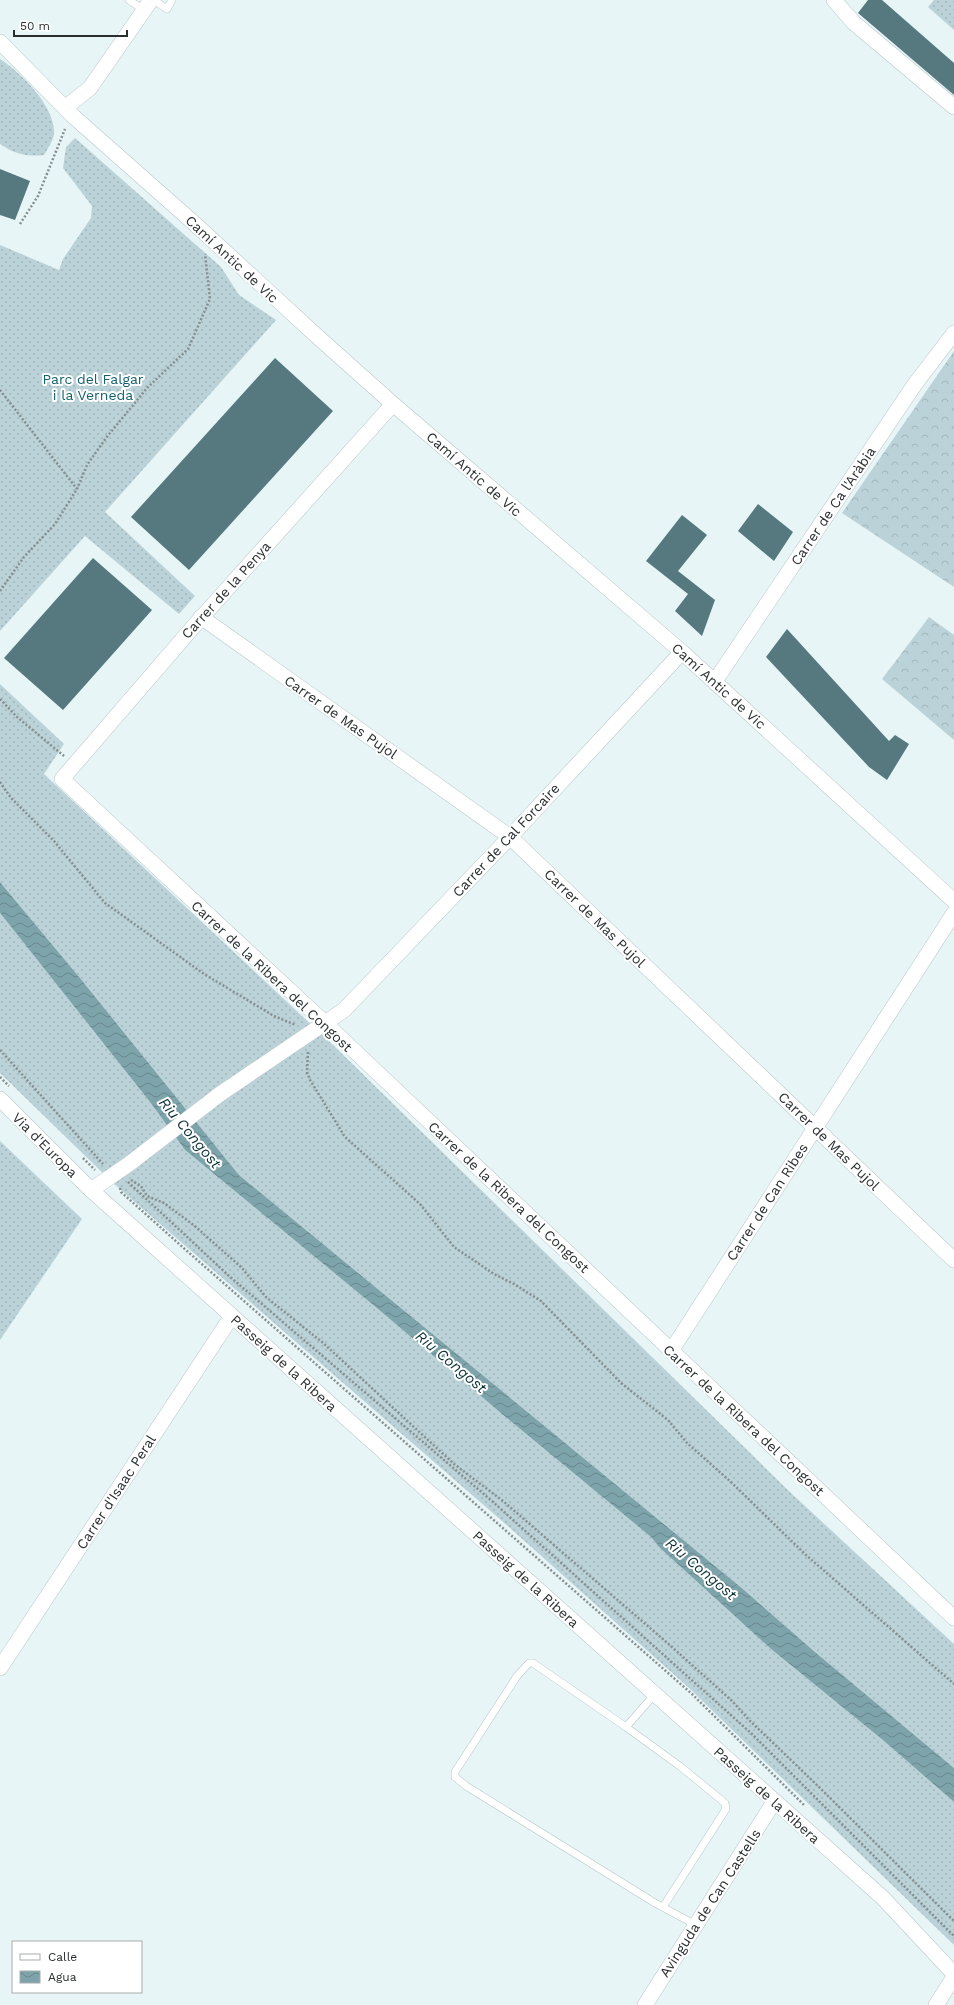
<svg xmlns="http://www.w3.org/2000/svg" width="954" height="2005" font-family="'Work Sans',sans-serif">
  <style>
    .grass { fill: url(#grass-dots) }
    .forest { fill: url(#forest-crowns) }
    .water { fill: url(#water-waves) }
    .building { fill: #55797f }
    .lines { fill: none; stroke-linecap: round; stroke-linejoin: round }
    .lane-casing { stroke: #b9c6c9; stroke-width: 8 }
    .street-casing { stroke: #b9c6c9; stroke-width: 16 }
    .path { stroke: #858f90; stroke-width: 2.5; stroke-dasharray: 2 2; stroke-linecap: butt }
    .lane { stroke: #fff; stroke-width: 7 }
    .street { stroke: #fff; stroke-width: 15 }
    .labels { text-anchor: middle; stroke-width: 4; stroke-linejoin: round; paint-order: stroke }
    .street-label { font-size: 14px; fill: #292f2f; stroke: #fff }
    .park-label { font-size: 14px; fill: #15626d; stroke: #fff }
    .water-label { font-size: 15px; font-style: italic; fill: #0c3238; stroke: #fff }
  </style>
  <defs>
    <pattern id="grass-dots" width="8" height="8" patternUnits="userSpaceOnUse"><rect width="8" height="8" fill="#bbd3d8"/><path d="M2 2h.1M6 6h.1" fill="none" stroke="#a1b5ba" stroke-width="1.8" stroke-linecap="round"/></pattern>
    <pattern id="forest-crowns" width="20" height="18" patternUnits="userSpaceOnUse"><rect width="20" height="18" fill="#bbd3d8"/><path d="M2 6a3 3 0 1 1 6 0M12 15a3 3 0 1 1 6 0" fill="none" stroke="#a1b5ba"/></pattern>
    <pattern id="water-waves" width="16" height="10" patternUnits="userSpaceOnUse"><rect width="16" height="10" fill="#7ea4ab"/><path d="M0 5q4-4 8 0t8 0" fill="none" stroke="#67868c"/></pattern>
  </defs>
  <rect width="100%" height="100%" fill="#e7f5f7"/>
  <!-- grass -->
  <path class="grass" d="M934,0H954V30L928,7Z
    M0,59C21,73 54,105 54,132C54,140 48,148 44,155C27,157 14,154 0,144Z
    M75,138L221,267L239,295L276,320L105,512L195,596L179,614L85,536L0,631V245L59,270L63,259L91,218L92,206L63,168L66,147Z
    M0,684L64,744L44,774L333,1045L792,1494L954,1644V1768L815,1652L743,1589L239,1175L80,978L0,882Z
    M0,913L150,1102L185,1150L378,1309L502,1414L651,1537L660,1548L771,1649L884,1741L954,1802V1945L689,1688L510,1528L113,1183L0,1073Z
    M0,1141L82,1219L0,1340Z"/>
  <!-- forest -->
  <path class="forest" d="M954,351V587L842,513Z
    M929,617L954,635V740L882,679Z"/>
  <!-- water -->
  <path class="water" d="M0,882L80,978L239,1175L743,1589L815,1652L954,1768V1802L884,1741L771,1649L660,1548L651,1537L502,1414L378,1309L185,1150L150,1102L0,913Z"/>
  <!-- building -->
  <path class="building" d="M868,0H882L954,63V95L858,13Z
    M0,169L30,181L15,220L0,215Z
    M275,358L333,411L189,570L131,517Z
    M758,504L793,532L774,561L738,531Z
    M682,515L707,535L678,571L715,600L702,636L675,611L688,594L646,561Z
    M93,558L152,610L63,710L4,658Z
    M787,629L889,741L895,735L909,744L887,780L869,767L766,657Z"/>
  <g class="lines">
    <defs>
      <path id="lane" d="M129,0L144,10
        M154,0L167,9L172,0
        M655,1694L626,1727L533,1663H529L517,1676L455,1772V1777L466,1786L655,1903L696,1925
        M626,1727L681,1767L725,1803L726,1809L663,1907"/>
      <path id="street" d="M834,0L854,23L954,107
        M0,42L74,117L195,224L319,338L393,404L682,652L954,901
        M66,107L90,88L151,0
        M393,404L194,626L62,779L325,1023L954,1618
        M201,617L510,837L954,1260
        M715,681L915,384L954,333
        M0,1099L91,1190L883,1898L954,1974
        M91,1190L129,1164L220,1094L344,1010L510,837L682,652
        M671,1351L954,913
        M0,1668L232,1316
        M645,2005L774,1802
        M936,2005L954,1977"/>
    </defs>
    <!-- lane casing -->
    <use href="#lane" class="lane-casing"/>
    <!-- street casing -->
    <use href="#street" class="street-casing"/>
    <!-- path -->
    <path class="path" d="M20,224L38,196L65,129
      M0,390L77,489
      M0,591L24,557L55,524L77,489L87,465L106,438L147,388L188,349L210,299L205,254
      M0,699L17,717L64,756
      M0,782L11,798L54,841L105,903L204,974L274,1016L296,1025
      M0,1050L103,1164
      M308,1052L307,1072L310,1080L345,1137L420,1204L454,1247L494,1274L514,1284L541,1301L621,1383L668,1420L687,1443L731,1482L806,1555L954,1684
      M0,1077L9,1086
      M83,1158L95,1170
      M131,1180L141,1186L147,1196L164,1203L196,1227L242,1268L266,1297L322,1342L454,1464L503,1501L672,1647L732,1701L750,1721L818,1786L954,1921
      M128,1182L228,1275L493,1502L752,1734L954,1936
      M120,1188L121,1192L187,1251L692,1694L805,1806"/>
    <!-- lane -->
    <use href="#lane" class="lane"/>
    <!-- street -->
    <use href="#street" class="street"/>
  </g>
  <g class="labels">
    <!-- street labels -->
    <g class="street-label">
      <text transform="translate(232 259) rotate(43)" y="5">Camí Antic de Vic</text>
      <text transform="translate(474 474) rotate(41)" y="5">Camí Antic de Vic</text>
      <text transform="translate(833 506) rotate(-56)" y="5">Carrer de Ca l'Aràbia</text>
      <text transform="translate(226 590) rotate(-48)" y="5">Carrer de la Penya</text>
      <text transform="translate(719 686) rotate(42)" y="5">Camí Antic de Vic</text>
      <text transform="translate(341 717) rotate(35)" y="5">Carrer de Mas Pujol</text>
      <text transform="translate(506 840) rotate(-47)" y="5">Carrer de Cal Forcaire</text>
      <text transform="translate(595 918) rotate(44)" y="5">Carrer de Mas Pujol</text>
      <text transform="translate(272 976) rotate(43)" y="5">Carrer de la Ribera del Congost</text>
      <text transform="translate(829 1141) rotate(44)" y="5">Carrer de Mas Pujol</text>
      <text transform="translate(45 1145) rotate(45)" y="5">Via d'Europa</text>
      <text transform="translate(509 1197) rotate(43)" y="5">Carrer de la Ribera del Congost</text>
      <text transform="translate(767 1202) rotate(-57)" y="5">Carrer de Can Ribes</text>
      <text transform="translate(284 1363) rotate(42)" y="5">Passeig de la Ribera</text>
      <text transform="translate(744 1420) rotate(43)" y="5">Carrer de la Ribera del Congost</text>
      <text transform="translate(116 1492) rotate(-57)" y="5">Carrer d'Isaac Peral</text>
      <text transform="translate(526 1579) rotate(42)" y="5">Passeig de la Ribera</text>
      <text transform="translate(767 1795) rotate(42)" y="5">Passeig de la Ribera</text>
      <text transform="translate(710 1903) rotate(-57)" y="5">Avinguda de Can Castells</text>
    </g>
    <!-- park labels -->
    <g class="park-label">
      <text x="93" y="384">Parc del Falgar<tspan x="93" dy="16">i la Verneda</tspan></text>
    </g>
    <!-- water labels -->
    <g class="water-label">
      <text transform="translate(190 1133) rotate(50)" y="5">Riu Congost</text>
      <text transform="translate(451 1362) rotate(40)" y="5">Riu Congost</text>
      <text transform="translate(701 1569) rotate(40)" y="5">Riu Congost</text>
    </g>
  </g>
  <!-- legend -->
  <rect x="12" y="1941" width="130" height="52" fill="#ffffff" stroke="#a9acac"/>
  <rect x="20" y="1954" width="20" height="6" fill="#ffffff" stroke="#a9acac"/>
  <text x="48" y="1961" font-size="12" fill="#292f2f">Calle</text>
  <rect x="20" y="1971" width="20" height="12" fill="url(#water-waves)" stroke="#a9acac"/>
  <text x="48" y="1981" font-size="12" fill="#292f2f">Agua</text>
  <!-- scale -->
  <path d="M14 30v6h113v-6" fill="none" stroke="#292f2f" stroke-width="2"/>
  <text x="20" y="30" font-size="12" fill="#292f2f" stroke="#ffffff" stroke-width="3" paint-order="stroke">50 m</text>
</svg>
